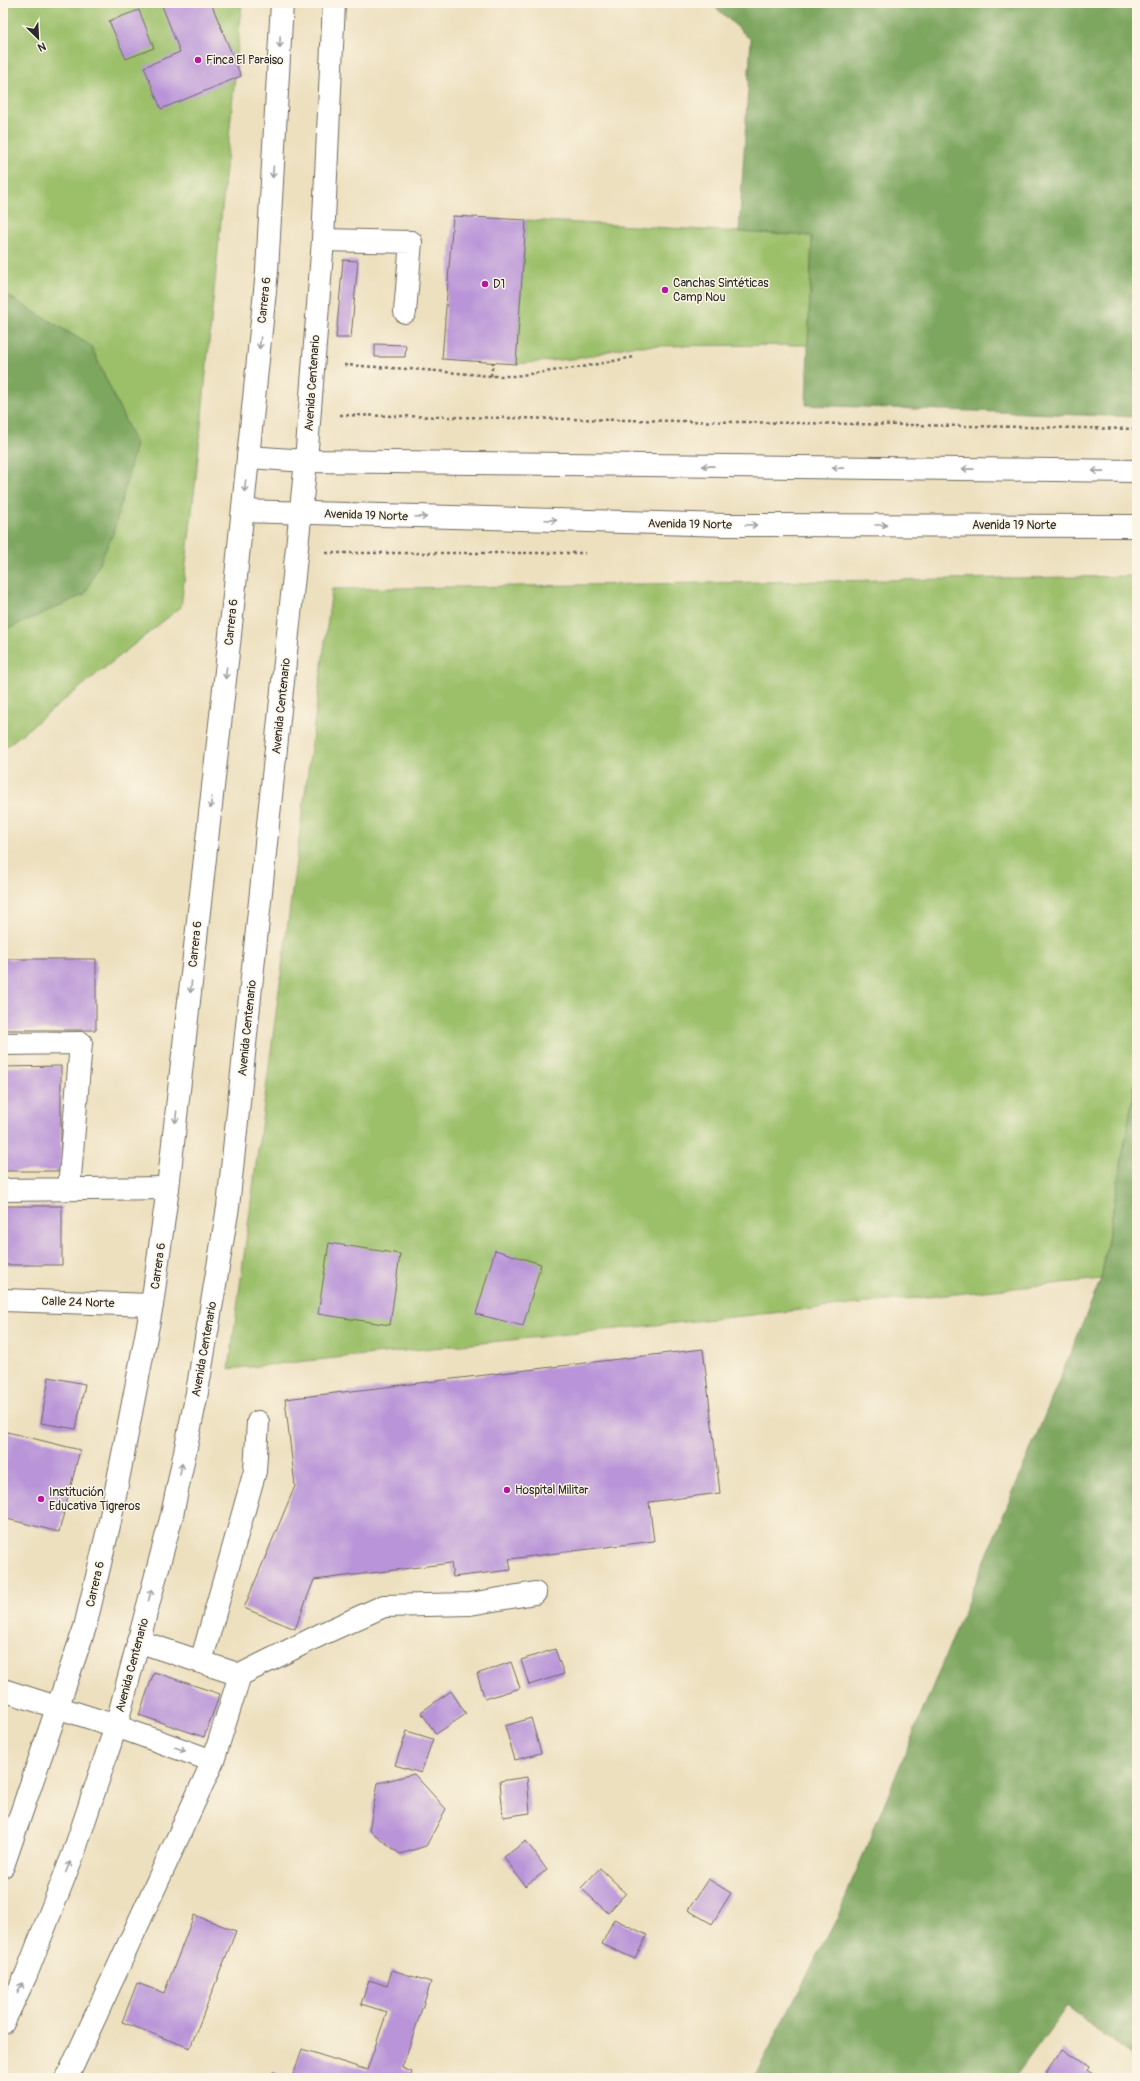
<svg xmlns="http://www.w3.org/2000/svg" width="1140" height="2081" font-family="Pangolin,sans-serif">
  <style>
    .green { fill: #9cc06b; stroke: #64764b }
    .forest { fill: #7da65f; stroke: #546845 }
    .building { fill: #b994d8 }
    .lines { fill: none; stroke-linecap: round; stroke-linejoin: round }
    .minor-casing { stroke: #6f6a5f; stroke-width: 24 }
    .major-casing { stroke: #6f6a5f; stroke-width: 24 }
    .path { stroke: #6f6a5f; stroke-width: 2.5; stroke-dasharray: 3 3; stroke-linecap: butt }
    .minor { stroke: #fff; stroke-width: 22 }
    .major { stroke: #fff; stroke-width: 22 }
    .oneway { stroke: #a0a0a0 }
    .poi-dot { fill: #b5179e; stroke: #fcf5e5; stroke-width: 1.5 }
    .labels { text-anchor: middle; stroke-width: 3; stroke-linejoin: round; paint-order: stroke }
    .poi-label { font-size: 12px; fill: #2b2b2b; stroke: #fcf5e5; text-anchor: start }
    .street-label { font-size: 12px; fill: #2b2b2b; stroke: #fcf5e5 }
  </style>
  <rect width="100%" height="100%" fill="#fcf5e5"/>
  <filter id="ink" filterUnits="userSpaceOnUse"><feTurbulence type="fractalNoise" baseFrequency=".025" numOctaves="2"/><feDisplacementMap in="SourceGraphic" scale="8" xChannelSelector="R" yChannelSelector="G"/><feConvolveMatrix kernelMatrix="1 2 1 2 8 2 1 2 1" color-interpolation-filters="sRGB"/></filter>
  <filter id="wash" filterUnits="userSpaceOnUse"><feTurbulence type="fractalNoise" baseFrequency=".012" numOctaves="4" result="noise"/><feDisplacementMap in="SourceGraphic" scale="16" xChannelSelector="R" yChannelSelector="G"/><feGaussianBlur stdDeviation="0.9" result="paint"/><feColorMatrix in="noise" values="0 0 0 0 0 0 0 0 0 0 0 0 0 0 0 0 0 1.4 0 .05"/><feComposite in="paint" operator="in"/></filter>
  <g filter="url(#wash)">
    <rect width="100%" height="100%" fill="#ede0bf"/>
    <!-- green -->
    <path class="green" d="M3,3H242L196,477L181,607L3,749V631L85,594L91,346L3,293Z
      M526,220L812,236L808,345L630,346L581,358L516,364Z
      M1137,576V1072L1101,1279L229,1369L332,589Z"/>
    <!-- forest -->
    <path class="forest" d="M711,3H1137V417L806,405L812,236L739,232L751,40Z
      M3,293L91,346L136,444L113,534L85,594L3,631Z
      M1137,1072V2060L1067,2006L1015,2078H754L837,1918L1101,1279Z"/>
    <g id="blocks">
      <!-- building -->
      <path class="building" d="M161,3H211L241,76L161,109L144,67L180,52Z
        M139,10L154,48L126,59L109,21Z
        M453,216L526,220L516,364L442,359Z
        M343,260L358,261L351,338H336Z
        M375,344L406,345L405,357H375Z
        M3,959H96V1030H3Z
        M61,1066V1171H3V1067Z
        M3,1206H62V1265H3Z
        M329,1243L400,1254L390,1325L318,1314Z
        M495,1250L541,1264L523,1326L476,1314Z
        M703,1349L720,1493L649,1502L654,1541L509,1559L511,1570L453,1577L451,1563L314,1580L295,1629L244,1608L295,1486L285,1399Z
        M49,1377L85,1384L76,1429L41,1423Z
        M7,1432L80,1450L59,1532L7,1519L3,1532V1450Z
        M555,1649L564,1674L529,1685L521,1660Z
        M511,1662L520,1688L485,1699L477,1674Z
        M154,1672L220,1694L204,1737L139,1715Z
        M451,1691L466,1714L436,1734L421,1712Z
        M531,1718L541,1753L515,1760L505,1726Z
        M407,1731L433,1739L421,1773L395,1765Z
        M414,1774L446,1809L426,1846L400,1854L369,1830L378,1783Z
        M527,1777L530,1813L503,1817L500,1781Z
        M526,1841L547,1870L525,1886L504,1857Z
        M600,1868L626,1893L608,1913L581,1888Z
        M708,1879L731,1893L712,1924L688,1910Z
        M194,1915L236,1931L190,2048L122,2022L137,1983L164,1993Z
        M614,1919L647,1935L635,1959L602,1944Z
        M392,1970L431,1982L402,2068L412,2072L410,2078H292L302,2049L367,2070L387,2012L361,2004L369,1980L387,1986Z
        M1062,2049L1088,2067L1086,2071L1097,2078H1042Z
        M273,2072L289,2078H271Z"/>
    </g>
  </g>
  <g filter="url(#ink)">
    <use href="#blocks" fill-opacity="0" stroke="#6f6a5f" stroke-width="1"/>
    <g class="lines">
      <defs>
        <path id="minor" d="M323,240L411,242L405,312
          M248,457L306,461L1137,471
          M243,511L727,525L1137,526
          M3,1044L81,1043L69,1189
          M3,1190L168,1188
          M3,1300L152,1305
          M138,1641L240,1675L322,1634L384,1606L470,1604L535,1593
          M201,1662L255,1471L258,1422
          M3,1690L116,1726L213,1761
          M67,2078L213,1761L240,1675"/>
        <path id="major" d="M3,1866L85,1627L110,1521L152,1305L168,1188L230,635L267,271L282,3
          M3,2023L26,1975L74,1852L116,1726L172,1515L196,1398L228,1207L306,461L323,240L334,3"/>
      </defs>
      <!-- minor casing -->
      <use href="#minor" class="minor-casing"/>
      <!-- major casing -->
      <use href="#major" class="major-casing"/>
      <!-- path -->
      <path class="path" d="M344,365L425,370L491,376H514L582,367L634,357
        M491,376L493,362
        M340,415L1137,429
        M326,553H585"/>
      <!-- minor -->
      <use href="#minor" class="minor"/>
      <!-- major -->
      <use href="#major" class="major"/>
    </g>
    <!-- one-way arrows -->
    <defs><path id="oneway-shaft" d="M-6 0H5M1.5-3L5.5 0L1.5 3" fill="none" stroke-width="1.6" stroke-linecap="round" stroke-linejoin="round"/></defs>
    <g class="oneway">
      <use href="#oneway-shaft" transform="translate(280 42) rotate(92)"/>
      <use href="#oneway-shaft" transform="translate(273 172) rotate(94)"/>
      <use href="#oneway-shaft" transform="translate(260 343) rotate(96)"/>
      <use href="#oneway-shaft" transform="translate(708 466) rotate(-179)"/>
      <use href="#oneway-shaft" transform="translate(838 468) rotate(-179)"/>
      <use href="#oneway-shaft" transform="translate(968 469) rotate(-179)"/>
      <use href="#oneway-shaft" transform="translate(1098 471) rotate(-179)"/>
      <use href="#oneway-shaft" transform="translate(245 486) rotate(96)"/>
      <use href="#oneway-shaft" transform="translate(421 517) rotate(2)"/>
      <use href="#oneway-shaft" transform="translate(551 520) rotate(2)"/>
      <use href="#oneway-shaft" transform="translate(751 525)"/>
      <use href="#oneway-shaft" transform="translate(881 525)"/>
      <use href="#oneway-shaft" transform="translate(226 673) rotate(96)"/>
      <use href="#oneway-shaft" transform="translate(211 803) rotate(96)"/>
      <use href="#oneway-shaft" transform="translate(191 987) rotate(96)"/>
      <use href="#oneway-shaft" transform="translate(176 1117) rotate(96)"/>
      <use href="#oneway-shaft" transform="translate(181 1469) rotate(-79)"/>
      <use href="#oneway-shaft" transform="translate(150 1595) rotate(-75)"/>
      <use href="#oneway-shaft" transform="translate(180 1749) rotate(20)"/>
      <use href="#oneway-shaft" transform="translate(68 1867) rotate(-68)"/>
      <use href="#oneway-shaft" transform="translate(20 1988) rotate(-65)"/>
    </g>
  </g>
  <!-- markers -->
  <g class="poi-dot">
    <circle cx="198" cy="60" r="4"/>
    <circle cx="485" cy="284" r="4"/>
    <circle cx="665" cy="290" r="4"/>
    <circle cx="507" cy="1490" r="4"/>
    <circle cx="41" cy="1499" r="4"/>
  </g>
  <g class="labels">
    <!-- poi labels -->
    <g class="poi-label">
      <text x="206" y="64">Finca El Paraiso</text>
      <text x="673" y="287">Canchas Sintéticas<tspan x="673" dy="14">Camp Nou</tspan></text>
      <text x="493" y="288">D1</text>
      <text x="515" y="1494">Hospital Militar</text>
      <text x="49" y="1496">Institución<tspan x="49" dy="14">Educativa Tigreros</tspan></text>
    </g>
    <!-- street labels -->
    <g class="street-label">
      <text transform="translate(264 300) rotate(-84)" y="4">Carrera 6</text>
      <text transform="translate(312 383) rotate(-86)" y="4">Avenida Centenario</text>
      <text transform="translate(366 515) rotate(2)" y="4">Avenida 19 Norte</text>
      <text transform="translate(690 524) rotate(1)" y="4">Avenida 19 Norte</text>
      <text x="1014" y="529">Avenida 19 Norte</text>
      <text transform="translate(231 622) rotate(-84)" y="4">Carrera 6</text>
      <text transform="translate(281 706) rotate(-84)" y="4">Avenida Centenario</text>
      <text transform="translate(195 944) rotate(-84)" y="4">Carrera 6</text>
      <text transform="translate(247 1028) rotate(-84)" y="4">Avenida Centenario</text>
      <text transform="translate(158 1266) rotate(-82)" y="4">Carrera 6</text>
      <text transform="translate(78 1302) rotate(2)" y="4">Calle 24 Norte</text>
      <text transform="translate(204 1349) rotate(-80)" y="4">Avenida Centenario</text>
      <text transform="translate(95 1584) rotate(-77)" y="4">Carrera 6</text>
      <text transform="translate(132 1665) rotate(-75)" y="4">Avenida Centenario</text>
    </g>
  </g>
  <!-- margin -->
  <rect width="1140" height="2081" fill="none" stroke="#fcf5e5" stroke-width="16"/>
  <!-- north arrow -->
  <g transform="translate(38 38) rotate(156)" stroke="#fcf5e5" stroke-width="3" paint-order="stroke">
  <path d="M0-3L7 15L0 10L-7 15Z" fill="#2b2b2b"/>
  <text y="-6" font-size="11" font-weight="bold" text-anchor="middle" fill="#2b2b2b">N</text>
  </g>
</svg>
